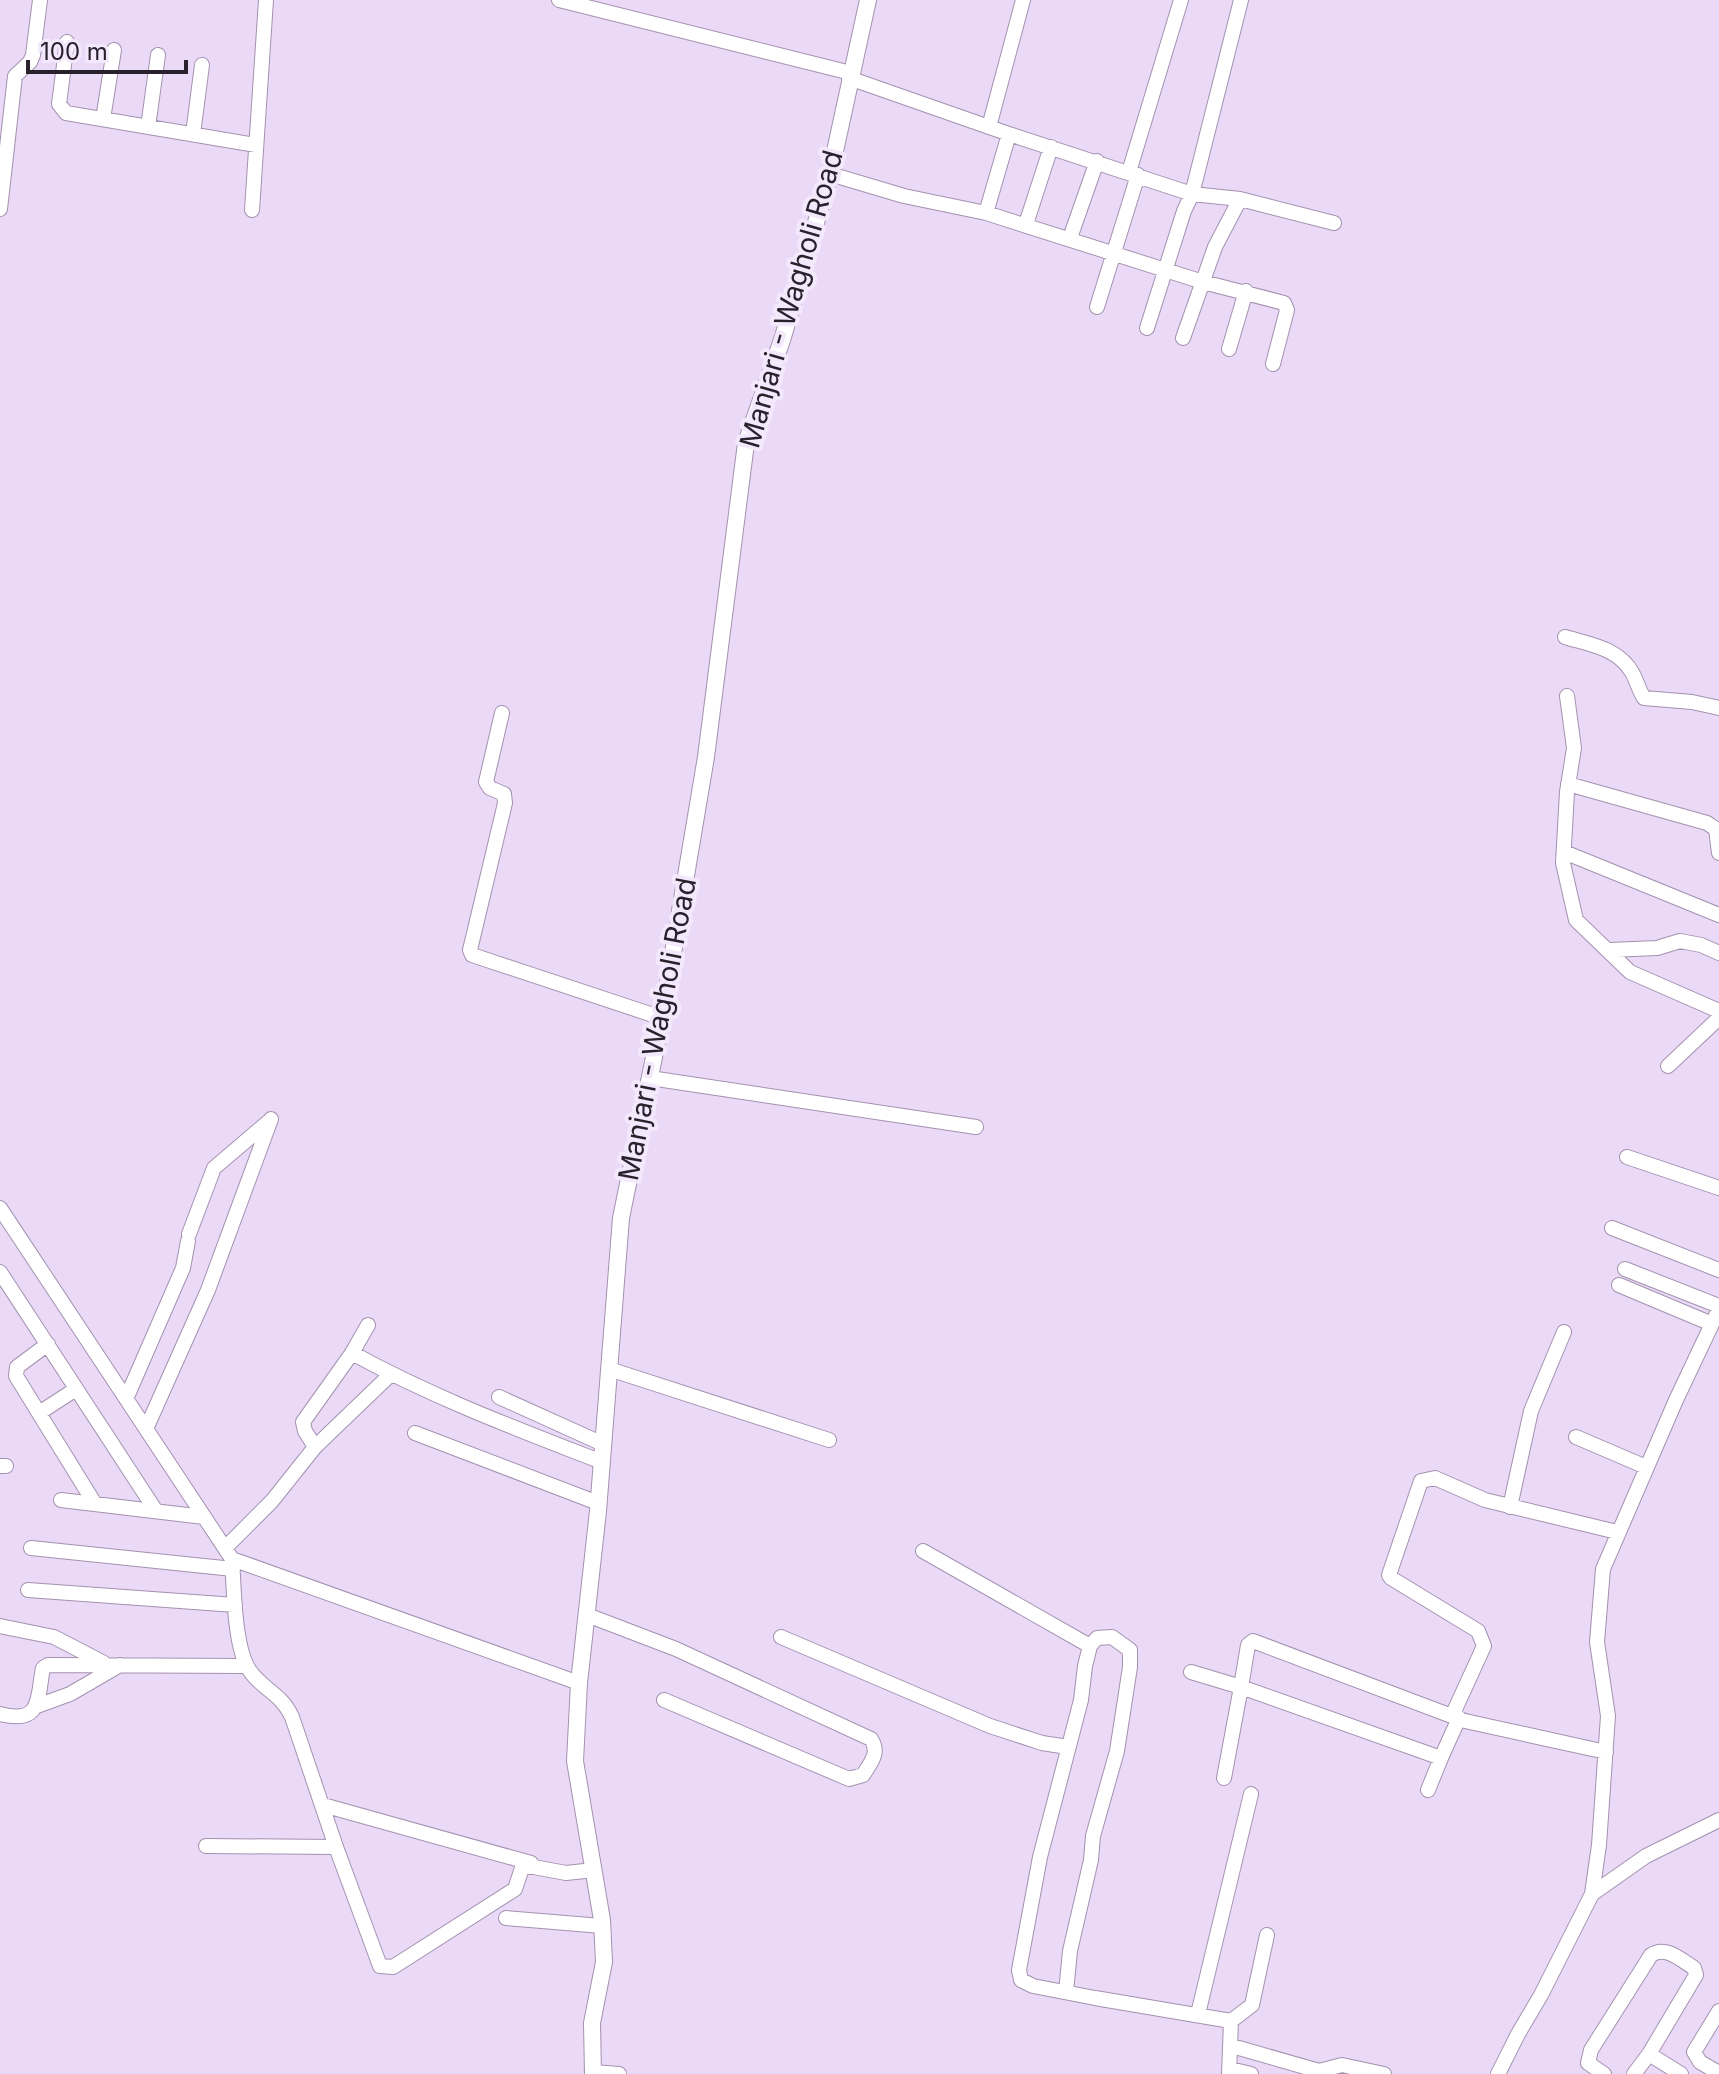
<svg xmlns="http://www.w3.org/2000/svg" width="1719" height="2074" font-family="Inter,sans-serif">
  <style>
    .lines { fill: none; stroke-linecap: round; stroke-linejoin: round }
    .minor-casing { stroke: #a392af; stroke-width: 16 }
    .major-casing { stroke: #a392af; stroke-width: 18 }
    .minor { stroke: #fff; stroke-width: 14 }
    .major { stroke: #fff; stroke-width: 16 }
    .labels { text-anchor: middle; stroke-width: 8; stroke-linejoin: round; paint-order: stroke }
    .street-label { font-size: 28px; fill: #29222d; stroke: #f4e9fc }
  </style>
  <rect width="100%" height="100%" fill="#ebd9f8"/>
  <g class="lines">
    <defs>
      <path id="minor" d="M559,0L851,73
        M67,42L59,104L66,113L256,145
        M849,78L1009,134L1192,194L1240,199L1334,223
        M103,119L114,50
        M148,127L158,55
        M989,127L1023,0
        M193,134L202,65
        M1129,172L1181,0
        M830,174L904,196L986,213L1203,282L1284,303L1287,310L1273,364
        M0,209L15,76L30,62L33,55L40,0
        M252,210L266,0
        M986,213L1009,134
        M1026,224L1051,147
        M1070,238L1097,161
        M1097,307L1138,175
        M1147,328L1184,211L1192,194L1241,0
        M1183,338L1215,247L1240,199
        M1229,349L1246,291
        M1565,637C1591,645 1619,648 1633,674C1637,682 1639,690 1644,698L1692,702L1719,708
        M1567,696L1574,748L1567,792L1563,863L1576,920L1630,972L1719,1011
        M502,713L486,782L490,788L504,794L505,803L470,950L472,955L662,1018
        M1568,784L1707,823L1716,829L1719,853
        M1564,852L1719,915
        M1610,950L1657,948L1680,941L1701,945L1719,953
        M1668,1066L1719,1018
        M650,1078L976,1127
        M1627,1157L1719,1188
        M0,1208L232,1559L579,1683
        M1612,1228L1719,1270
        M189,1234L214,1168L268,1122
        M1625,1269L1719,1306
        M0,1272L156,1511
        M1619,1285L1712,1324
        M48,1344L17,1367L16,1376L95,1504
        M352,1353C432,1397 517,1429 602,1462
        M609,1369L829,1440
        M499,1397L603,1444
        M126,1399L183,1268L188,1241
        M39,1413L76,1389
        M146,1429L208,1290L271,1119
        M415,1433L598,1503
        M1576,1437L1646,1467
        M315,1447L305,1431L303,1422L352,1353L368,1325
        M0,1466H6
        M61,1500L204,1517
        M1510,1507L1531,1411L1564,1332
        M31,1548L233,1569
        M225,1548L272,1501L315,1447L390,1375
        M923,1551L1090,1646
        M232,1559C234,1587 234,1649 250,1671C262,1689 282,1694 292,1717L336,1847L380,1966L393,1967L515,1889L523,1865L566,1873L594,1870
        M28,1590L235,1605
        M587,1615L676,1649L871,1739C880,1753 871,1762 863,1775L849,1779L664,1700
        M0,1626L54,1637L104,1663
        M781,1637L990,1726L1042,1743L1068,1747
        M1191,1672L1241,1687L1248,1645L1253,1641L1465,1721L1606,1752
        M37,1706L70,1694L120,1665
        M0,1714C43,1725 37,1697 43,1668L48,1665L246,1666
        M1452,1716L1484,1646L1478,1631L1391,1578L1389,1575L1421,1481L1435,1478L1485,1500L1617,1532
        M1224,1778L1241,1687L1441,1758L1459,1718
        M1428,1790L1441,1758
        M323,1805L531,1863
        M206,1846L336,1847
        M1592,1894L1646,1856L1719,1820
        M506,1918L602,1926
        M1066,1992L1070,1951L1091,1860L1093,1836L1117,1751L1130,1667V1650L1112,1637L1097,1638L1090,1646L1085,1666L1081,1700L1040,1857L1019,1970L1021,1980L1033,1986L1095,1998L1231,2021L1229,2074
        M1719,2011L1694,2052L1700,2062L1719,2073
        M1198,2014L1251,1794
        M1231,2021L1252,2005L1267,1935
        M1232,2046L1319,2071L1342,2065L1384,2074
        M1649,2054L1681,2074
        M1230,2069L1251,2074
        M593,2072L619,2074
        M1498,2074L1518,2034L1541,1995L1592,1894L1599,1845L1608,1716L1597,1642L1603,1569L1676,1400L1719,1309
        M1604,2074L1588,2063L1591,2050L1651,1955C1666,1945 1681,1960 1694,1968L1696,1975L1649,2054L1634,2074"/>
      <path id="major" d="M593,2074L592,2023L604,1962L602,1920L575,1761L579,1683L598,1511L621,1218L662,1018L706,757L746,443L783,337L830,174L868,0"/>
    </defs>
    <!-- minor casing -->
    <use href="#minor" class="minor-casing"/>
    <!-- major casing -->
    <use href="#major" class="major-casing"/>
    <!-- minor -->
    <use href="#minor" class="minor"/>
    <!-- major -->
    <use href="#major" class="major"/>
  </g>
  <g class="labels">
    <!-- street labels -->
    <g class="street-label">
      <text transform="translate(791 299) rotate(-74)" y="10">Manjari - Wagholi Road</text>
      <text transform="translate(657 1029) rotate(-79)" y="10">Manjari - Wagholi Road</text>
    </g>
  </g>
  <!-- scale -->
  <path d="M28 60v12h158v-12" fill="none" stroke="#29222d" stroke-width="4"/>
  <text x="40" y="60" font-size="24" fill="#29222d" stroke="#f4e9fc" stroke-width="6" paint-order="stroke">100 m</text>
</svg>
